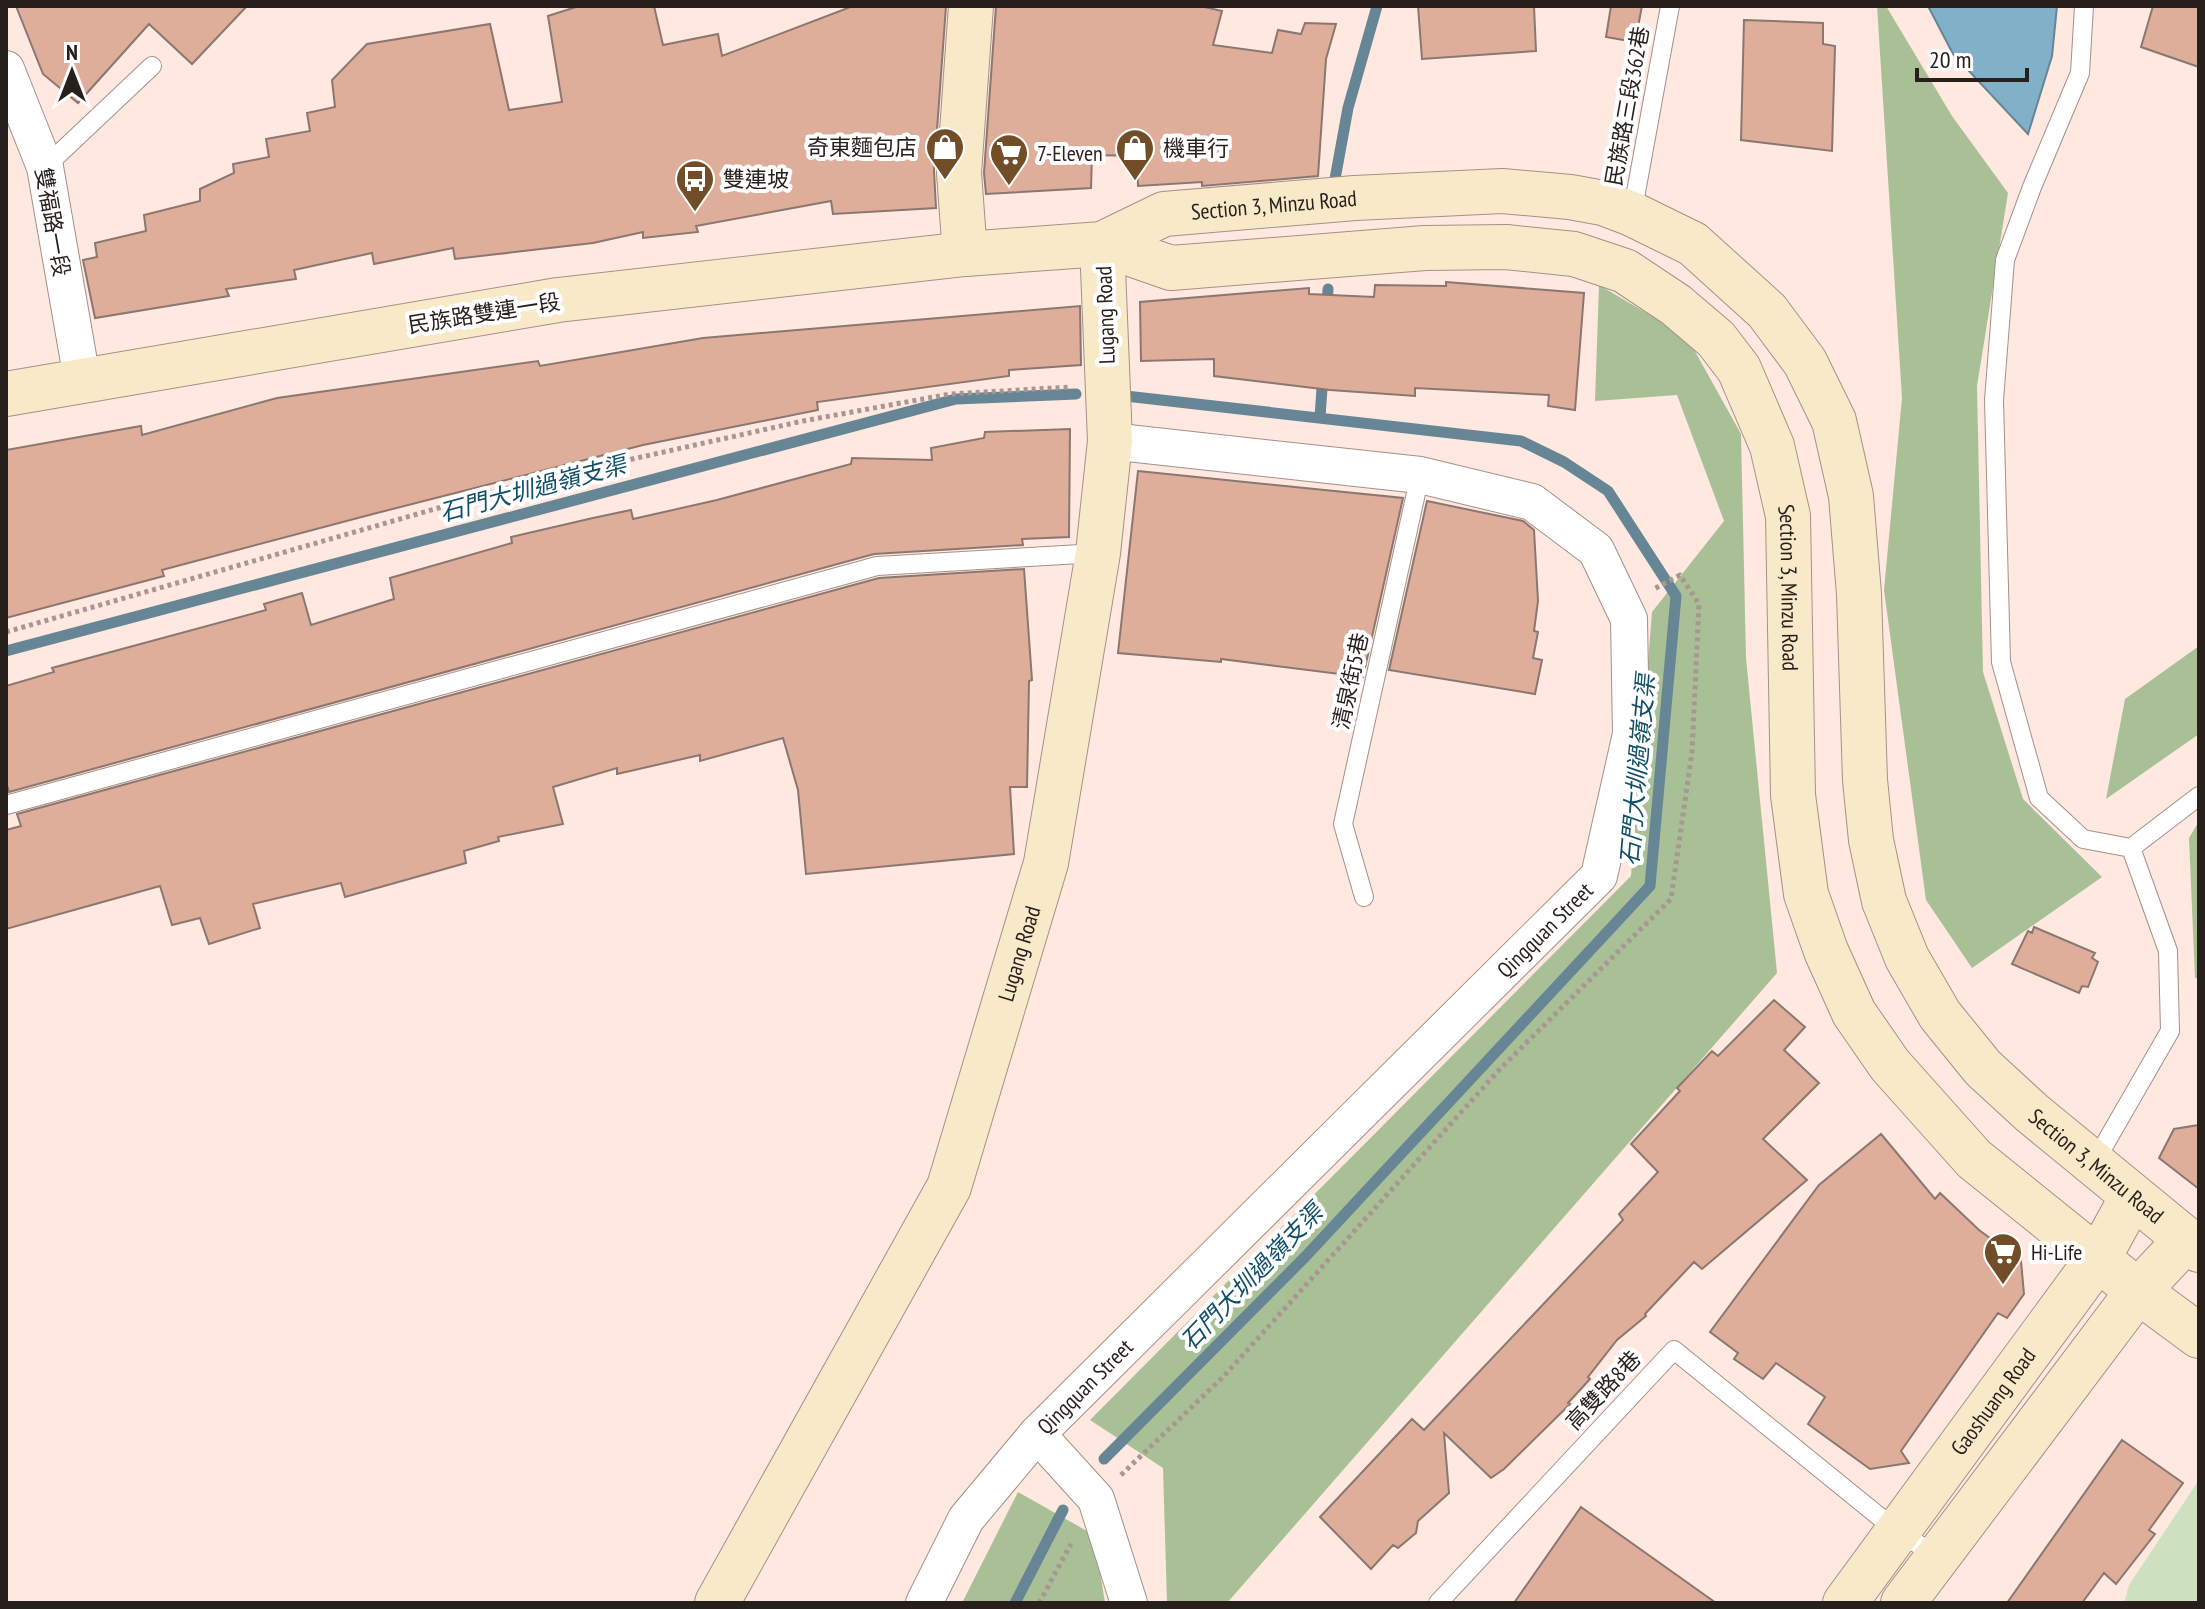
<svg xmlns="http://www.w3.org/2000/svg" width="2205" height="1609" font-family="'PT Sans Narrow','Noto Sans TC',sans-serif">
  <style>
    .green { fill: #cde0bf }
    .forest { fill: #a9c097 }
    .water { fill: #81b1c9; stroke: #668595; stroke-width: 2 }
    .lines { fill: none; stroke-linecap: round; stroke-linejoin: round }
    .stream { stroke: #668595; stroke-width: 11 }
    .building { fill: #deae9b; stroke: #8b7770; stroke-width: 2 }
    .lane-casing { stroke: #a59088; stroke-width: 20 }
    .street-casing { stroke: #a59088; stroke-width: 38 }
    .secondary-casing { stroke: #a59088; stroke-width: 46 }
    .path { stroke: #a89791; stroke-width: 5; stroke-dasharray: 4 4; stroke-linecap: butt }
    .lane { stroke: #fff; stroke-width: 18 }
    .street { stroke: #fff; stroke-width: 36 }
    .secondary { stroke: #f8eac9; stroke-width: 44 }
    .labels { text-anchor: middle; stroke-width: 8; stroke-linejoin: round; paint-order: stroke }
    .street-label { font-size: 22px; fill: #271f1c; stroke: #fff }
    .poi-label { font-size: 22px; fill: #271f1c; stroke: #fff; text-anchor: start }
    .water-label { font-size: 24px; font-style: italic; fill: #114f69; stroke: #fff }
  </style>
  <rect width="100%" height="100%" fill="#fee8df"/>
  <!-- green -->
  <path class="green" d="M2199,1480V1603H2124L2129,1585Z"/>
  <!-- forest -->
  <path class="forest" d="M1877,6H1886L1952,116L2008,193L1977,386L1983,672L2023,799L2102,877L1972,968L1926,900L1884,590L1902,398Z
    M1599,285L1687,337L1741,434L1746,658L1777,973L1227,1603H1167L1163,1468L1090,1420L1631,876L1652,612L1724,521L1677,395L1595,401Z
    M2199,646V734L2106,799L2125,699Z
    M2199,821V979L2195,978L2189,838Z
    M1018,1492L1094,1535L1105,1603H962Z"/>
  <!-- water -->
  <path class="water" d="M1928,6H2057L2052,56L2028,134L1953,54Z"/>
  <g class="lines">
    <!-- stream -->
    <path class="stream" d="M1333,190L1348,108L1377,6
      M1327,309L1328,289
      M1320,417L1323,374
      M6,651L956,399L1076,394
      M1104,1459L1305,1257L1650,886L1676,596L1608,491L1564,462L1521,441L1117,395
      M1015,1603L1063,1510"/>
  </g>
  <!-- building -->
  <path class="building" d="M16,6H247L192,64L149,24L78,103L43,74Z
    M579,6H654L663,45L718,34L722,56L853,6H946L934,171L936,208L833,214L831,201L696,226L698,232L643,238V232L593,243L455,259L453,248L374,264L372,253L294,270L296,279L226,289L229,296L95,318L83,260L97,257L95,243L146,231L144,215L200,201V189L234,173L233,164L269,157L266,139L310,131L307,113L335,107L332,80L367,44L490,24L509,110L562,102L548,16Z
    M996,6H1200L1222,11L1213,45L1272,53L1278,30L1301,34L1305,23L1336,24L1326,59L1318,176L1202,186V182L1138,186L1137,156L1092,155L1091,188L986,194L984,173Z
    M1418,6H1534L1536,51L1422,59Z
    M1611,6H1642L1635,42L1606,37Z
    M2153,6H2199V67L2141,47Z
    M1744,20L1823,23V44L1835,46L1832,151L1741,140Z
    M1446,282L1584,293L1575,410L1548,406L1549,395L1415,388V396L1330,390L1214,376V359L1141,361L1140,302L1309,288V294L1374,297L1375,285L1446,286Z
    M1080,306L1081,365L1009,370V376L817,402L818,410L643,445L373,514L162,570L164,576L6,618V450L141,426L142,435L277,398L538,361L540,366L703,338Z
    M1070,429L1069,537L1022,539L1023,545L874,554L9,792L6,782V686L54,672L52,668L266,610L264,604L302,593L311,625L394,599L390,578L512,543L511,537L593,518L631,510L633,519L717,500L851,464L852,458L932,460L931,448L984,438L985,432Z
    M1138,471L1403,498L1363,677L1221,659V662L1118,653Z
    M1427,501L1523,521L1534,530L1538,601L1534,631L1538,632L1533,658L1542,660L1535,694L1389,670Z
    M1024,569L1032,680L1029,681L1027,787H1010L1014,854L806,874L798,790L783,738L700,761V755L617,774V768L553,787L563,824L498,837L499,841L464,851L466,863L345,897L341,883L253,904L260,928L209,944L200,918L172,925L160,886L6,929V830L21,826L17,814L879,578Z
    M2034,927L2095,953L2092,958L2098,962L2088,987L2082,986L2079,993L2012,964L2028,931L2032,933Z
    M1774,1000L1805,1027L1784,1050L1819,1083L1763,1139L1807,1180L1702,1269L1694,1262L1645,1314L1646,1316L1617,1340L1588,1377L1590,1379L1568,1403L1570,1404L1504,1469L1491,1478L1444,1433L1449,1493L1418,1521L1416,1533L1398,1548L1393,1545L1371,1569L1320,1517L1412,1419L1424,1430L1623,1220L1619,1214L1658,1172L1631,1144L1680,1091L1677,1088L1712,1051L1718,1056Z
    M2199,1125V1189L2159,1158L2174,1129Z
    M1881,1134L1935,1199L1940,1193L1979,1230L2021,1261L2024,1294L2007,1318L1998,1313L1901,1451L1909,1463L1870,1469L1808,1424L1825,1397L1776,1363L1763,1379L1734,1359L1738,1353L1710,1332L1819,1185Z
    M2122,1440L2183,1483L2149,1530L2155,1534L2116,1584L2104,1573L2082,1603H2007Z
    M1581,1507L1716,1603H1514Z"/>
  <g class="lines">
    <defs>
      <path id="lane" d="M2084,6L2080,73L2032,187L2005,260L1994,400L2001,662L2039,798L2083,839L2131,848L2199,796
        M45,167L152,66
        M1632,214L1670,6
        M6,805L877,566L1098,553
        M1364,897L1343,824L1420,475
        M2094,1163L2170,1031L2168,951L2131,848
        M1438,1603L1674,1350L1897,1531L1937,1556"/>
      <g id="street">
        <path d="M6,69L45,167L82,379"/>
        <path d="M1037,1434L1096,1499L1129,1603"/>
        <path id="s1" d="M924,1603L966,1519L1037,1434L1599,876L1631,734L1629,619L1596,550L1532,502L1420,475L1110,441"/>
      </g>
      <g id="secondary">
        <path id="s2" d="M1102,244L1171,268L1425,248L1506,247L1574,254L1625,271L1676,305L1716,339L1739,369L1772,446L1788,516L1793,795L1806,894L1826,951L1854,1013L1890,1065L1974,1159L2138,1291L2199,1336"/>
        <path d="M965,254L959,173L971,6"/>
        <path id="s3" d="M6,394L558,300L965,254L1102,244L1164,214L1355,198L1502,191L1570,197L1603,203L1632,214L1693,244L1767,311L1805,362L1834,421L1851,496L1859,594L1865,780L1871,840L1884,901L1907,958L1940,1015L1983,1068L2032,1113L2199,1250"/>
        <path id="s4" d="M717,1603L949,1187L1046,863L1098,553L1110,441L1102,244"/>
        <path id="s5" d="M1845,1603L2099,1257L2132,1197"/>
        <path d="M1903,1603L2138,1291L2186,1240"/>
      </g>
    </defs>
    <!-- lane casing -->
    <use href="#lane" class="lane-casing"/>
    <!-- street casing -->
    <use href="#street" class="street-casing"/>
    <!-- secondary casing -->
    <use href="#secondary" class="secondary-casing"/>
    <!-- path -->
    <path class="path" d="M6,632L529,482L803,421L950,394L1071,387
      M1121,1475L1224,1376L1500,1069L1671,899L1692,752L1699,604L1680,575L1654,589
      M1039,1603L1071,1544"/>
    <!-- lane -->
    <use href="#lane" class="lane"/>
    <!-- street -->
    <use href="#street" class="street"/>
    <!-- secondary -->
    <use href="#secondary" class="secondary"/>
  </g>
  <!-- icons -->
  <defs>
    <symbol id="shop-pin" viewBox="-11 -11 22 30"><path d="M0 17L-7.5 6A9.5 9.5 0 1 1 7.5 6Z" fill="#714e27" stroke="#fff"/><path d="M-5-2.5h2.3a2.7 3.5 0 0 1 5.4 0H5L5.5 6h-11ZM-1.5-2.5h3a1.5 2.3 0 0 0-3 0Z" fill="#fff"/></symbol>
    <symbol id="supermarket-pin" viewBox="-11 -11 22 30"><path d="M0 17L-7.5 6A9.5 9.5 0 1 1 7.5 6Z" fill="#714e27" stroke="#fff"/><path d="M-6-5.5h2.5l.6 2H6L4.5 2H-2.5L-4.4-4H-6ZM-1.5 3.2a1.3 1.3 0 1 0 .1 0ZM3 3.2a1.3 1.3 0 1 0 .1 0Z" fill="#fff"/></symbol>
    <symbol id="bus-pin" viewBox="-11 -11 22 30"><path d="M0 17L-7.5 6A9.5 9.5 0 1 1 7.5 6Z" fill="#714e27" stroke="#fff"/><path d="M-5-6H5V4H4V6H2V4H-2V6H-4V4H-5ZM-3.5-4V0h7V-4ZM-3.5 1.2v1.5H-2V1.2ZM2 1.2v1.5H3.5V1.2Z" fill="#fff"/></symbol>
  </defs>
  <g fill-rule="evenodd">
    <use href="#shop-pin" x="923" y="125" width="44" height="60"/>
    <use href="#shop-pin" x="1113" y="126" width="44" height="60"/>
    <use href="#supermarket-pin" x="987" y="131" width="44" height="60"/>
    <use href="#bus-pin" x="673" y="157" width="44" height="60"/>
    <use href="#supermarket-pin" x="1981" y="1230" width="44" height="60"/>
  </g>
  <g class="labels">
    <!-- street labels -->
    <g class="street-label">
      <text transform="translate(1627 106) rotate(-80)" y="8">民族路三段362巷</text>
      <text dy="8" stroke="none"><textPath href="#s3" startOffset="1286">Section 3, Minzu Road</textPath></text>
      <text transform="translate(53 222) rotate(80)" y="8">雙福路一段</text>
      <text transform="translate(484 313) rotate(-9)" y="8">民族路雙連一段</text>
      <text transform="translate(1105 315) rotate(-92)" y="8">Lugang Road</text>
      <text dy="8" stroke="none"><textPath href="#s2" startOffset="910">Section 3, Minzu Road</textPath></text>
      <text transform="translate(1350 681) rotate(-78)" y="8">清泉街5巷</text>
      <text dy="8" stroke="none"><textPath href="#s1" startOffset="920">Qingquan Street</textPath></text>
      <text dy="8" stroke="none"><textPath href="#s4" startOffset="720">Lugang Road</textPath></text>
      <text dy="8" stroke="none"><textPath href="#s3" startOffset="2774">Section 3, Minzu Road</textPath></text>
      <text dy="8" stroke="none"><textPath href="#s1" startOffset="272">Qingquan Street</textPath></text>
      <text transform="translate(1603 1390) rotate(-47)" y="8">高雙路8巷</text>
      <text dy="8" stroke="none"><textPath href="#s5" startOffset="250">Gaoshuang Road</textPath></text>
    </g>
    <!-- poi labels -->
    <g class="poi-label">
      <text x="917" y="155" text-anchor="end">奇東麵包店</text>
      <text x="1163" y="156">機車行</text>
      <text x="1037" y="161">7-Eleven</text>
      <text x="723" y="187">雙連坡</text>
      <text x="2031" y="1260">Hi-Life</text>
    </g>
    <!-- water labels -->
    <g class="water-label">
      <text transform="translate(533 489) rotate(-15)" y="8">石門大圳過嶺支渠</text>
      <text transform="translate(1638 770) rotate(-85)" y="8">石門大圳過嶺支渠</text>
      <text transform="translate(1252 1277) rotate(-46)" y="8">石門大圳過嶺支渠</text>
    </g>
  </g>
  <!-- border -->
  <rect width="2205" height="1609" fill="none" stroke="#271f1c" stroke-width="16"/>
  <!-- north arrow -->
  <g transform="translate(72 72)" stroke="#ffffff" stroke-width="6" paint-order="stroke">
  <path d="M0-6L14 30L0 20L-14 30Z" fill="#271f1c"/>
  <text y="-12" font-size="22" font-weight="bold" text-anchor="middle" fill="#271f1c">N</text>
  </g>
  <!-- scale -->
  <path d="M1917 68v12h110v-12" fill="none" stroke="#271f1c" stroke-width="4"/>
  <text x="1929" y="68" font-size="24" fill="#271f1c" stroke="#ffffff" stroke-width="6" paint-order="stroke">20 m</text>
</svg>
